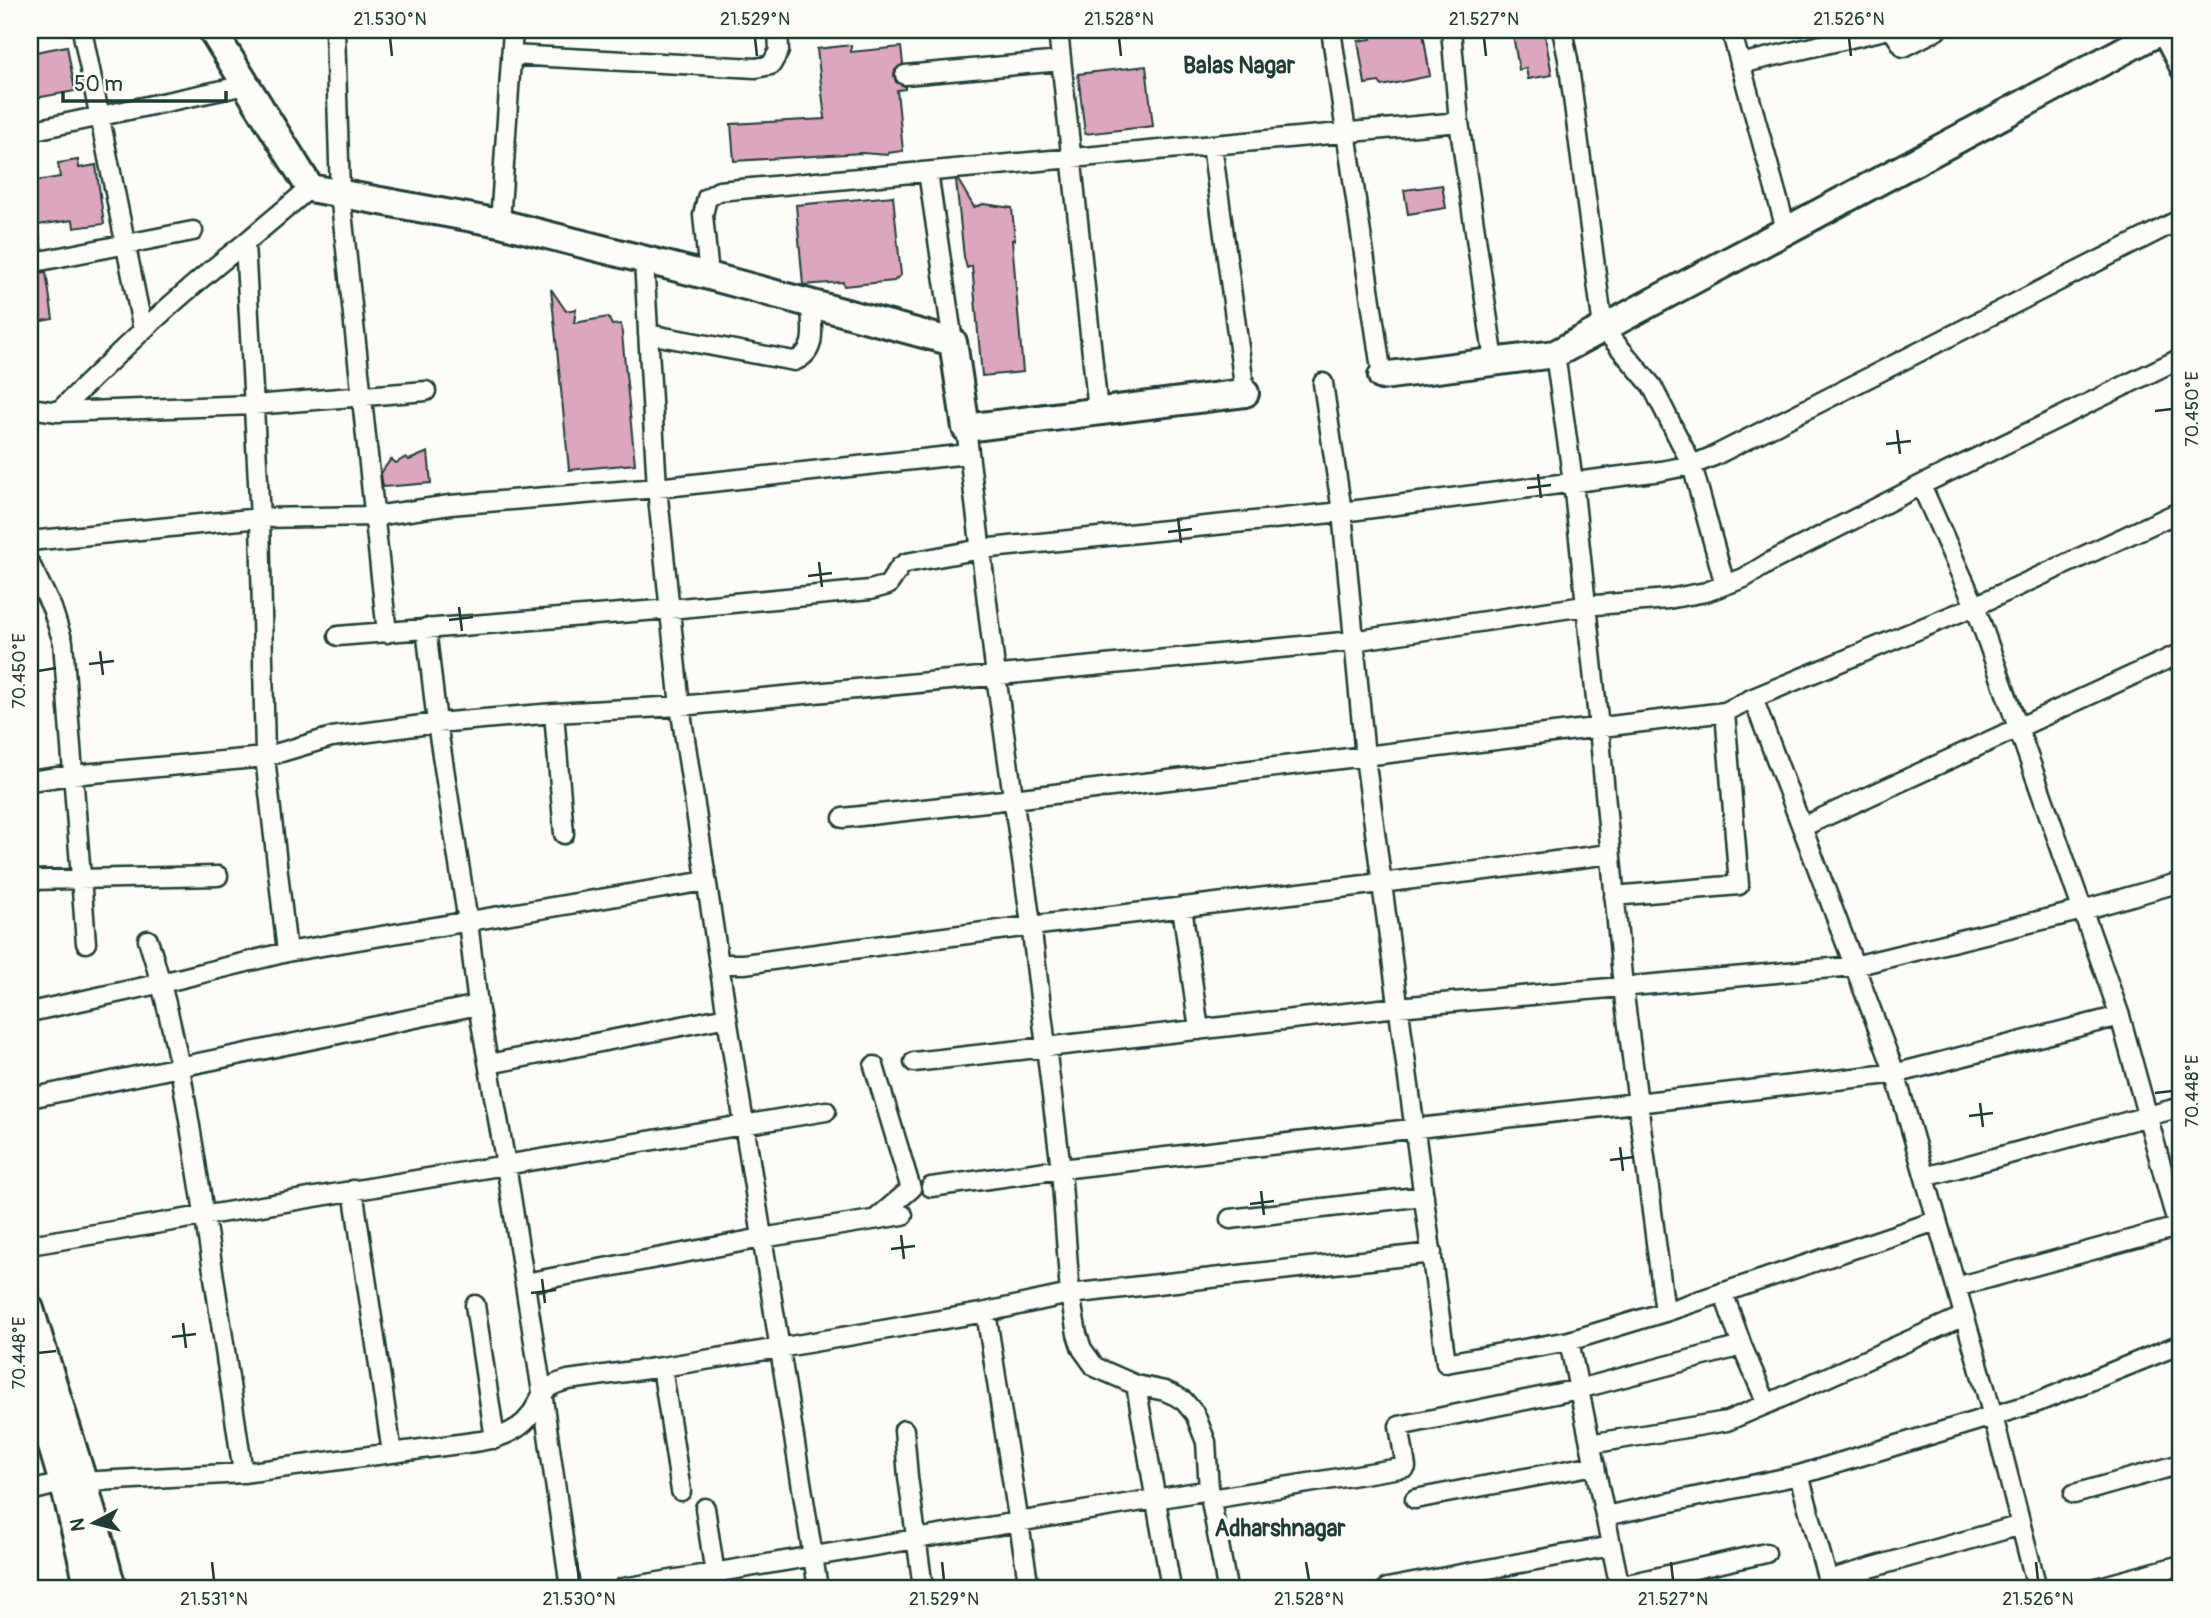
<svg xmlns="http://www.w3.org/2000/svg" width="2211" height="1618" font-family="Pangolin,sans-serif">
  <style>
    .building { fill: #dba6be; stroke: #1f3d34; stroke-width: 2 }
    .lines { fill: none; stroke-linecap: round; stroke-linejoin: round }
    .street-casing { stroke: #1f3d34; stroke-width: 23 }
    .secondary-casing { stroke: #1f3d34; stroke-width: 32 }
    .street { stroke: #fdfcf7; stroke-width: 18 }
    .secondary { stroke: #fdfcf7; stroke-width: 26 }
    .ticks { fill: none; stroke: #1f3d34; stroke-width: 2.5 }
    .labels { text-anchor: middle; stroke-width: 7; stroke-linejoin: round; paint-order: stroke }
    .neighbourhood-label { font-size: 23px; font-weight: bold; fill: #1f3d34; stroke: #fdfcf7 }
    .neatline { fill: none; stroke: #1f3d34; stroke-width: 2.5 }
    .ticks-label { font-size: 18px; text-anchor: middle; fill: #1f3d34 }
  </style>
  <rect width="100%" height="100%" fill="#fdfcf7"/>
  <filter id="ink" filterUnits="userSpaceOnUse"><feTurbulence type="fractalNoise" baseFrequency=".0143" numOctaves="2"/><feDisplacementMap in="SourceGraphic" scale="14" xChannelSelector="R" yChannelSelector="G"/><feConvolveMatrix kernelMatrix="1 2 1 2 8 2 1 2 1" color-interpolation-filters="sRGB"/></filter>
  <g filter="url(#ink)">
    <!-- building -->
    <path class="building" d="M1544,30L1552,75L1528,79L1526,68L1519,70L1513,35Z
      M1410,31L1411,33L1423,32L1430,76L1382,86L1379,82L1365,84L1358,41L1371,39L1370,36Z
      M851,45V52L901,47L903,64L895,70L894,75L896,82L905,86V89L897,90L903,151L888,153V155L862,153L734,161L731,124L825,119L817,49Z
      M67,46L75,91L30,99V53Z
      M1146,66L1153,126L1085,134L1078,74Z
      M78,160L79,168L96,165L104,224L74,228L73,220L30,226V182L60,177L58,163Z
      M956,180H958L974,207L984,204L1012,208L1015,240H1012L1023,372L982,376L972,266L967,268L964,257Z
      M1442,185L1446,208L1408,214L1404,190Z
      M893,196L901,275L894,281L844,286L843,282L803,285L796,205Z
      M39,233L42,249L30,251V234Z
      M46,272L53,319L30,323V274Z
      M551,289L566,311L576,309L574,323L608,317L612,325L621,324L635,464L569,470Z
      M428,452L431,483L383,487L381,473L391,459L396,463L406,457L409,460Z"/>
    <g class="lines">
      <defs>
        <path id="street" d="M82,30L143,330
          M335,30L340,193L387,633
          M1058,30L1098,411
          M1331,30L1382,376
          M1451,30L1459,122L1494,361
          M1562,30L1568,59L1603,328L1652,386L1692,465L1725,585
          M1731,30L1786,229
          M1892,30L1904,47L1937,30
          M2160,30L2181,71
          M511,55L756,68L771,65L779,51L778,30
          M1740,64L1885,30
          M905,75L1061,61
          M30,131L246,85
          M1212,145L1245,393
          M928,172L953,342
          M500,223L513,30
          M644,261L657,488L680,706L727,1017L818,1588
          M30,263L193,231
          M709,276L703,215L707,198L719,191L1459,122
          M648,334L794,361C819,352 811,326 811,304
          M1555,354L1573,482L1599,728L1623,987L1665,1312
          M1323,383L1342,512L1365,757L1446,1363L1569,1341L1665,1312L1936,1221
          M30,408L58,412L254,405L426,391
          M58,412C118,353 178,295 245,243
          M966,428L996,676L1031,924L1061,1169L1070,1294L1077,1334L1082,1349L1095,1367L1136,1385L1165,1391L1176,1396L1184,1401L1195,1414L1206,1442L1209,1490L1227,1588
          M1921,485L1975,606L2120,1016L2181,1238
          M30,541L260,518L375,516L450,505L657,488L968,454
          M30,564L52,608L63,642L86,943
          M426,628L437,723L468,922L478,1005L506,1165L542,1392L570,1588
          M338,636L670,609L870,590L888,585L900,567L906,563L981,549L1342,512L1661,471L1692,465L1714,456L2181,219
          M1753,698L1895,1073L1993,1416L2037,1588
          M554,713L564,834
          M30,781L72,775L265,757L332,737L437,723L554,713L680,706L1353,641L1584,606L1668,599L1706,592L1744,578L1770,562L1921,485L2181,358
          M843,818L1013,799L1725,712L1753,698L1975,606L2181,511
          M1802,827L2181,653
          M30,880L218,876
          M1614,896L1739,885L1725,712
          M1182,907L1199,1030
          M148,940C172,1013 184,1088 196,1163C213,1266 228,1370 243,1473
          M287,952L265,757L260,518L245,243L310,188
          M720,964H744C1032,923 1321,892 1610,854
          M30,1012L162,983L287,952L706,881
          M914,1062L1398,1007L1854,966L2083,910L2181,882
          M489,1064L727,1017
          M874,1066L911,1189L878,1217
          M30,1098L478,1005
          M1925,1177L2181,1107
          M931,1187L1061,1169L1898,1073L2120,1016
          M353,1190L392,1453
          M1230,1219L1424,1196
          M30,1245L826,1111
          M525,1283L762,1238L903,1215
          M1956,1287L2181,1226
          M1723,1292L1742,1346L1767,1404L1964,1316
          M475,1305L495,1439
          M986,1312L1029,1588
          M1569,1341L1620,1588
          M662,1367L681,1491
          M1136,1385L1171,1588
          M904,1430L908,1477L923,1588
          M1590,1444L1727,1421L1767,1404
          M1799,1475L1830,1588
          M30,1491L62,1483L243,1473L481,1441C498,1438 519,1431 530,1416C545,1394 538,1388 568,1380L662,1367L779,1348L986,1312L1070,1294L1432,1253
          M2074,1494L2181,1464
          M1211,1499L1406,1467L1399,1426L1579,1389L1742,1346
          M1415,1499L1595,1465
          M705,1508L717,1588
          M1605,1516L1799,1475L2038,1402L2181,1344
          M1828,1580L2021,1525
          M1619,1586L1766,1553
          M623,1588L1209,1490
          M1387,1588L1611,1546
          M2096,1588L2181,1565"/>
        <path id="secondary" d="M212,30L310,188L500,223L709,276L953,342L966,428L1245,393
          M1382,376L1555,354L2162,30
          M30,1309L87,1494L112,1588
          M30,1372L68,1500L89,1588"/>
      </defs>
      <!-- street casing -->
      <use href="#street" class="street-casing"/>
      <!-- secondary casing -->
      <use href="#secondary" class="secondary-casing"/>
      <!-- street -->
      <use href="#street" class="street"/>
      <!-- secondary -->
      <use href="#secondary" class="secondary"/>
    </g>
  </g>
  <!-- ticks -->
  <path class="ticks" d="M390,38L392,56M755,38L757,56M1119,38L1121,56M1484,38L1486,56M1849,38L1851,56M2155,411L2172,409M1897,430L1900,454M1886,444L1911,441M1538,474L1541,498M1527,488L1551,485M1178,518L1181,543M1168,532L1192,529M819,562L822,587M808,576L832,573M459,607L462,631M449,620L473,617M100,651L103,675M89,664L114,661M38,671L56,668M2155,1093L2172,1091M1980,1103L1983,1127M1969,1116L1993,1113M1620,1147L1623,1171M1610,1160L1634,1157M1261,1191L1264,1215M1250,1204L1274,1201M901,1235L904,1259M891,1249L915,1246M542,1279L545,1303M531,1293L556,1290M183,1323L186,1348M172,1337L196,1334M38,1353L56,1351M212,1562L214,1580M577,1562L579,1580M942,1562L944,1580M1306,1562L1309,1580M1671,1562L1673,1580M2036,1562L2038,1580"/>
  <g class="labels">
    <!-- neighbourhood labels -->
    <g class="neighbourhood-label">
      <text x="1239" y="73">Balas Nagar</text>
      <text x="1280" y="1536">Adharshnagar</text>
    </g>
  </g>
  <!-- margin -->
  <rect width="2211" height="1618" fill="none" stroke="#fdfcf7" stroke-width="77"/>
  <!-- north arrow -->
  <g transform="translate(94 1523) rotate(263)" stroke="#fdfcf7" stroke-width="5" paint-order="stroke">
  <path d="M0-5L12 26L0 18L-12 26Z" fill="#1f3d34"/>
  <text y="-10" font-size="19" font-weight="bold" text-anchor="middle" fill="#1f3d34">N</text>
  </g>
  <!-- scale -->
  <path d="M63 91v10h163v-10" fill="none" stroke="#1f3d34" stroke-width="3.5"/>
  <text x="74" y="91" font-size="21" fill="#1f3d34" stroke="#fdfcf7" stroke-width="5" paint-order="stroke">50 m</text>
  <rect x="38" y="38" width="2134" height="1542" class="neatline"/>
  <g class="ticks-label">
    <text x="390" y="25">21.530°N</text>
    <text x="755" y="25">21.529°N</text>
    <text x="1119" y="25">21.528°N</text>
    <text x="1484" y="25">21.527°N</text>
    <text x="1849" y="25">21.526°N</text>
    <text transform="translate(2192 409) rotate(-90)" y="6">70.450°E</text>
    <text transform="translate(19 671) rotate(-90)" y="6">70.450°E</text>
    <text transform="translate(2192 1091) rotate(-90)" y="6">70.448°E</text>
    <text transform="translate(19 1353) rotate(-90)" y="6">70.448°E</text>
    <text x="214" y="1605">21.531°N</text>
    <text x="579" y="1605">21.530°N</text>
    <text x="944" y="1605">21.529°N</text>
    <text x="1309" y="1605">21.528°N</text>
    <text x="1673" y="1605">21.527°N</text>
    <text x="2038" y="1605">21.526°N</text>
  </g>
</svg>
